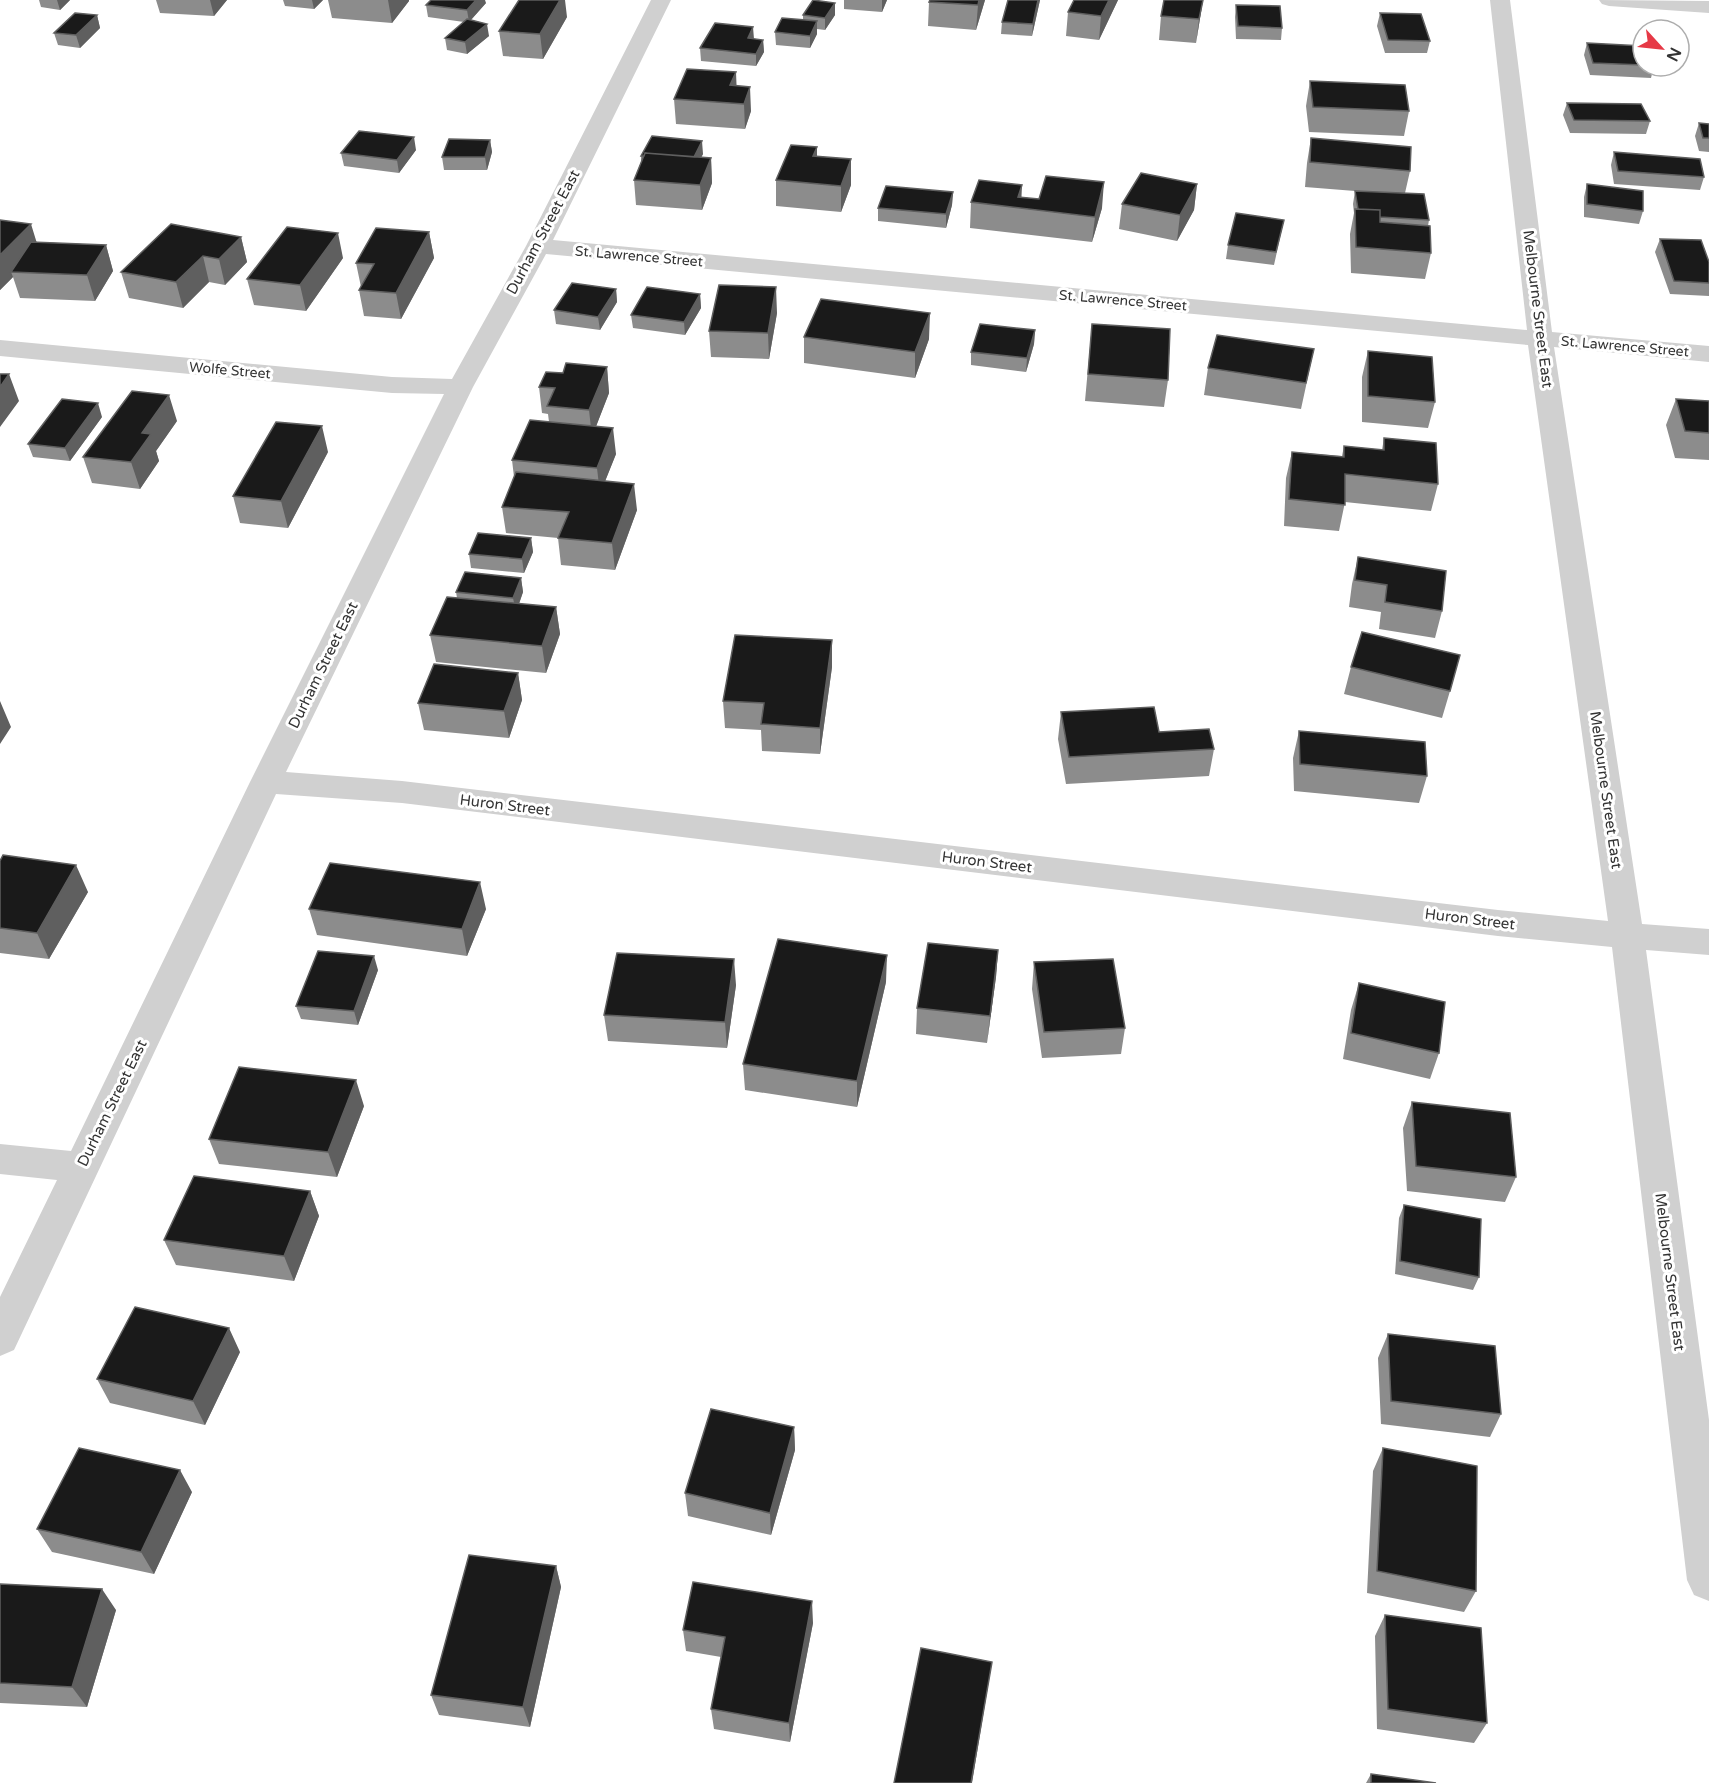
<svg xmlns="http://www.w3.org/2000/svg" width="1709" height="1783" font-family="'Varela Round',sans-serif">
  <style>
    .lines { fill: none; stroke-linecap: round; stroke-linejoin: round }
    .street { fill: #d0d0d0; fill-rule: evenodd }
    .wall { fill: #8c8c8c }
    .shaded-wall { fill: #5f5f5f }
    .building { fill: #1a1a1a; stroke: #5f5f5f; stroke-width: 1.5 }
    .labels { text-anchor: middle; stroke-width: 6; stroke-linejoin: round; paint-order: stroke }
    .far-street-label { font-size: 14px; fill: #333; stroke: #fff }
    .street-label { font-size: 15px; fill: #333; stroke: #fff }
  </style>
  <rect width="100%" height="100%" fill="#fff"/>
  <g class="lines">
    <!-- street -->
    <path class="street" d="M651,0H671L553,240L1527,330L1490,0H1510L1552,332L1709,346V362L1554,347L1642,924L1709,929V955L1646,950L1709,1420V1601L1694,1595L1687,1580L1612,947L1498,936L402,803L276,794L14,1350L0,1356V1297L57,1180L0,1174V1144L71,1151L250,782L444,394L392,393L0,356V340L392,377L452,379L526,246ZM546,254L1528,345L1608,921L1498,910L402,781L286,772L473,387Z
      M1599,0L1709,1V13L1609,6L1602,4Z"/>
  </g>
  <!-- wall -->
  <path class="wall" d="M39,0H70L60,10L41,7Z
    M156,0H227L214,16L160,13Z
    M283,0H323L314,9L285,6Z
    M328,0H409V1L392,23L332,18Z
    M844,0H887L882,12L844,9Z
    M985,0L976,30L928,26L929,2Z
    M1008,0H1040L1032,36L1001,34L1002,22Z
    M1074,0H1118L1099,40L1066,36L1068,12Z
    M1203,0L1196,43L1159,40L1161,16Z
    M486,3L471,20L489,36L467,54L447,50L445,38L464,22L428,17L426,5Z
    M835,3V15L825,30L817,29V34L810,48L776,45L775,32L803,20V15Z
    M1236,5L1282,28L1281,40L1236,39L1235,17Z
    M1380,13L1430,41L1427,53H1385L1377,26Z
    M97,15L100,28L80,48L58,45L54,33Z
    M567,17L543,59L503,56L499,31Z
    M763,40L764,52L756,66L701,61L700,48Z
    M1587,43L1643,46V66H1654L1651,78L1590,75L1584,55Z
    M736,72V86L751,111L745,129L676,124L674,99Z
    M1310,81L1409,111L1404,136L1309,132L1306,106Z
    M1567,103L1650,121L1646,134L1570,133L1563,115Z
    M1699,123L1709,124V152L1699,151L1695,136Z
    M1311,138L1410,171L1405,193L1429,220L1428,226L1431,253L1425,279L1351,273L1350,234L1354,213L1353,204L1355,191L1305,187L1307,163Z
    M490,140L492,152L487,170H444L442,157Z
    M817,147V156L851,185L841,212L776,206V180Z
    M416,150L399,173L344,166L341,153Z
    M1614,152L1704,177L1700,190L1614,184L1611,165Z
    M703,154L701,157L711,158L712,183L702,210L636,205L634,180L641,162V156Z
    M1197,184L1194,210L1177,241L1119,229L1122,204Z
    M1587,184L1643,211L1639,224L1584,217V197Z
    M953,192L952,205L946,228L878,221V208Z
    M1021,197L1102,208L1092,242L970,228L971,202Z
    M0,220L37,242L106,245L113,271L95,301L20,298L13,277L0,290Z
    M1284,220L1274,265L1226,259L1228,245Z
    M429,232L434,258L401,319L364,316L359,290L361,287L356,263Z
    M241,237L247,262L225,285L209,282L183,308L129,298L121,272Z
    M1660,239L1709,262V296L1670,294L1655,252Z
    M343,258L306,311L254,305L247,279Z
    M616,289L617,302L600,330L556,324L554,310Z
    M700,294L701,308L685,335L633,328L631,315Z
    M777,313L769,359L711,357L709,331Z
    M1092,324L1168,380L1164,407L1085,401Z
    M1035,330L1034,344L1026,372L971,365V352Z
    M804,337L929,339L915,378L804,363Z
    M1314,349L1301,409L1204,395L1208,368Z
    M1368,351L1435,402L1428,428L1362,422V377Z
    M607,367L609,393L596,426L616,454L605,481L637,510L615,570L561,565L558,538L506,533L502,507L514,477L512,460L549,422L548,414L542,413L539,387L563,373Z
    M1676,399L1709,401V460L1675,458L1666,425Z
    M102,417L70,461L33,457L28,444Z
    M177,421L156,451L159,461L140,489L92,483L83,457Z
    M1384,438L1438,484L1431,511L1345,502L1339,531L1284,526L1286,478L1292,452L1342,456L1344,446L1382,450Z
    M328,452L288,528L240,523L233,496Z
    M531,538L533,552L524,573L471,568L469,554Z
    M1358,557L1442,611L1435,638L1379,629L1381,612L1349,607L1352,584Z
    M521,578L523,592L519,604L556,607L560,634L546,673L436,662L430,635L457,598L456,592Z
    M832,640V667L820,754L762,751L761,730L725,728L723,701Z
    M1351,667L1450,691L1442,718L1344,694Z
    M518,673L522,700L509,738L424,730L418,703Z
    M1061,712L1159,732L1214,749L1209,776L1066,784L1058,739Z
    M1299,731L1427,776L1419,803L1294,791L1293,758Z
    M0,861L88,892L49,959L0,953Z
    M309,909H486L467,956L317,935Z
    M998,950L996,977L987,1043L916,1034L917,1008Z
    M1034,962L1125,1028L1121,1054L1042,1058L1032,989Z
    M378,970L358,1025L301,1019L296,1006Z
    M886,982L857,1107L745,1090L743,1064Z
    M1359,983L1439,1053L1430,1079L1343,1059L1351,1010Z
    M736,985L727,1048L608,1041L604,1015Z
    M1412,1102L1516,1177L1505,1202L1407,1191L1403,1128Z
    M364,1106L337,1177L219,1164L209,1139Z
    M310,1191L319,1216L294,1281L176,1265L164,1240Z
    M1404,1205L1479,1277L1473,1290L1395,1274L1399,1218Z
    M1388,1334L1501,1414L1490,1437L1381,1424L1378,1358Z
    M240,1352L205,1425L110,1403L97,1379Z
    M794,1427L795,1450L771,1535L688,1516L685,1493Z
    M1383,1448L1476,1591L1464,1612L1367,1593L1373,1471Z
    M192,1492L154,1574L52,1552L37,1529Z
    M556,1566L561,1587L530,1727L439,1715L431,1695Z
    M0,1584L116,1610L87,1707L0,1703Z
    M1385,1615L1487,1723L1474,1743L1377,1729L1375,1636Z
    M813,1623L790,1742L714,1729L711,1709L721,1657L686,1651L683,1630Z
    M1371,1774L1436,1783H1366Z"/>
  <!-- shaded-wall -->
  <path class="shaded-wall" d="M57,0H70L60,10Z
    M210,0H227L214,16Z
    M312,0H323L314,9Z
    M388,0H409V1L392,23Z
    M476,0H485L486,3L469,22L467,10Z
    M560,0H565L567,17L543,59L540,34Z
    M882,0H887L882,12Z
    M979,0H985L976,30L978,5Z
    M1038,0H1040L1032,36L1033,24Z
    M1109,0H1118L1099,40L1101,16Z
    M1203,0L1196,43L1199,19Z
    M835,3V15L825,30V18Z
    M97,15L100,28L80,48L76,35Z
    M817,21V34L810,48V36Z
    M487,24L489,36L467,54L465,42Z
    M753,27L754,39L748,38Z
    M763,40L764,52L756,66V54Z
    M736,72L737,97L730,85Z
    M750,87L751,111L745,129L744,104Z
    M414,137L416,150L399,173L397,160Z
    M490,140L492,152L487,170L485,157Z
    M702,141L703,154L693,174L692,161Z
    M817,147V172L813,156Z
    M711,158L712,183L702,210L700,185Z
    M851,159V185L841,212V186Z
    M1104,182L1102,208L1092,242L1095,217Z
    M1197,184L1194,210L1177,241L1180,215Z
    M1022,185L1021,208L1018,197Z
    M953,192L952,205L946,228V214Z
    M31,224L39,250L11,272L13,277L0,290V255Z
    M429,232L434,258L401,319L396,293Z
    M338,233L343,258L306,311L300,285Z
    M241,237L247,262L225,285L219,259Z
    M106,245L113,271L95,301L87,275Z
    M203,256L209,282L183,308L176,282Z
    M776,287L777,313L769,359L768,333Z
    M616,289L617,302L600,330L598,317Z
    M700,294L701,308L685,335L684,322Z
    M930,313L929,339L915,378V352Z
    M1035,330L1034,344L1026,372L1027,358Z
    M607,367L609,393L592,437L589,410Z
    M9,374L19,401L0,427V387Z
    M169,395L177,421L156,451L159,461L140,489L131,462L142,433Z
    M98,403L102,417L70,461L65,448Z
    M322,426L328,452L288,528L281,501Z
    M613,428L616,454L600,494L597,468Z
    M634,484L637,510L615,570L612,543Z
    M531,538L533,552L524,573L522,559Z
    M521,578L523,592L516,612L513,598Z
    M556,607L560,634L546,673L542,646Z
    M832,640V667L820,754V728Z
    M518,673L522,700L509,738L504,711Z
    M0,701L11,727L0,744Z
    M76,865L88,892L49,959L37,933Z
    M480,882L486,909L467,956L462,929Z
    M998,950L996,977L987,1043L990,1016Z
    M887,955L886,982L857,1107V1081Z
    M374,956L378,970L358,1025L354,1011Z
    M734,959L736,985L727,1048L725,1022Z
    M356,1080L364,1106L337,1177L328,1152Z
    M310,1191L319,1216L294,1281L284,1256Z
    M229,1328L240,1352L205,1425L193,1401Z
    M794,1427L795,1450L771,1535L770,1513Z
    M180,1470L192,1492L154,1574L141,1552Z
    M556,1566L561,1587L530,1727L523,1707Z
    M102,1589L116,1610L87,1707L72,1687Z
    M812,1601L813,1623L790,1742L789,1723Z
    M992,1662L972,1783H971Z"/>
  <!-- building -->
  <path class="building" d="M431,0H476L467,10L426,5Z
    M519,0H560L540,34L499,31Z
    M813,0L835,3L825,18L803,15Z
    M930,0H979L978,5L929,2Z
    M1008,0H1038L1033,24L1002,22Z
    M1074,0H1109L1101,16L1068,12Z
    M1164,0H1203L1199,19L1161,16Z
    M1236,5L1280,6L1282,28L1238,26Z
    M75,13L97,15L76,35L54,33Z
    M1380,13L1421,14L1430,41L1388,40Z
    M782,18L817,21L810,36L775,32Z
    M467,19L487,24L465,42L445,38Z
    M715,23L753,27L748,38L763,40L756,54L700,48Z
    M1587,43L1643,46V65L1593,63Z
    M687,69L736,72L730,85L750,87L744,104L674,99Z
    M1310,81L1405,85L1409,111L1313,107Z
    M1567,103L1641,104L1650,121L1574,120Z
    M1699,123L1709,124V138H1703Z
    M359,131L414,137L397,160L341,153Z
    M652,136L702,141L694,157L645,153L644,156H641Z
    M1311,138L1411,147L1410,171L1310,162Z
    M449,139L490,140L485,157H442Z
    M791,145L817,147L813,156L851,159L841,186L776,180Z
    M1614,152L1700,159L1704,177L1618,171Z
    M645,153L711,158L700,185L634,180Z
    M1141,173L1197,184L1180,215L1122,204Z
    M1046,176L1104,182L1095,217L971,202L979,180L1022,185L1018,197L1039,199Z
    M1587,184L1643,191V211L1587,204Z
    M886,186L953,192L946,214L878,208Z
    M1355,191L1424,194L1429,220L1380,217V210L1358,209Z
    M1355,209L1380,210V222L1430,226L1431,253L1356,247Z
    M1236,213L1284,220L1276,252L1228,245Z
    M0,220L31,224L0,255Z
    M171,224L241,237L219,259L203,256L176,282L121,272Z
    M287,227L338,233L300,285L247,279Z
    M376,228L429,232L396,293L359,290L374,264L356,263Z
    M1660,239L1701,240L1709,262V283L1674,281Z
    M31,242L106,245L87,275L11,272Z
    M572,283L616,289L598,317L554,310Z
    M719,285L776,287L768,333L709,331Z
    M647,287L700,294L684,322L631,315Z
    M821,299L930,313L915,352L804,337Z
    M980,324L1035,330L1027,358L971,352Z
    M1092,324L1170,329L1168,380L1088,374Z
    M1217,335L1314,349L1306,383L1208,368Z
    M1368,351L1432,357L1435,402L1368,396Z
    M566,363L607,367L589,410L547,406L555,388L539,387L546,372L563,373Z
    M0,374H9L0,387Z
    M132,391L169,395L142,433L151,434L131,462L83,457Z
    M62,399L98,403L65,448L28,444Z
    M1676,399L1709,401V433L1685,431Z
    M530,420L613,428L597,468L512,460Z
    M276,422L322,426L281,501L233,496Z
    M1384,438L1436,443L1438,484L1345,474V505L1289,499L1292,452L1344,457V446L1384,450Z
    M516,472L634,484L612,543L558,538L569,512L502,507Z
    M478,533L531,538L522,559L469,554Z
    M1358,557L1446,571L1442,611L1385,602L1387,585L1355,580Z
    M465,572L521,578L513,598L456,592Z
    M447,597L556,607L542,646L430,635Z
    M1362,632L1460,655L1450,691L1351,667Z
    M735,635L832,640L820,728L761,724L764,703L723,701Z
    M434,664L518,673L504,711L418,703Z
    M1154,707L1159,732L1209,729L1214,749L1069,757L1061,712Z
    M1299,731L1425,742L1427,776L1300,764Z
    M3,855L76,865L37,933L0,928V861Z
    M330,863L480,882L462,929L309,909Z
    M778,939L887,955L857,1081L743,1064Z
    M928,943L998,950L990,1016L917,1008Z
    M318,951L374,956L354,1011L296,1006Z
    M617,953L734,959L725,1022L604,1015Z
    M1113,959L1125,1028L1044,1032L1034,962Z
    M1359,983L1445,1002L1439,1053L1351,1033Z
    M239,1067L356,1080L328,1152L209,1139Z
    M1412,1102L1510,1113L1516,1177L1416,1166Z
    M194,1176L310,1191L284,1256L164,1240Z
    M1404,1205L1481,1219L1479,1277L1400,1261Z
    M135,1307L229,1328L193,1401L97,1379Z
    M1388,1334L1495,1346L1501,1414L1391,1401Z
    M711,1409L794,1427L770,1513L685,1493Z
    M79,1448L180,1470L141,1552L37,1529Z
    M1383,1448L1477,1466L1476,1591L1377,1571Z
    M469,1555L556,1566L523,1707L431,1695Z
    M693,1582L812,1601L789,1723L711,1709L725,1637L683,1630Z
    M0,1584L102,1589L72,1687L0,1683Z
    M1385,1615L1481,1628L1487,1723L1388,1709Z
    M921,1648L992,1662L971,1783H894Z
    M1371,1774L1436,1783H1371Z"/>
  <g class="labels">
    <!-- far-street labels -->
    <g class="far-street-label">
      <text transform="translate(639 256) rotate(5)" y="5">St. Lawrence Street</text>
      <text transform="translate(1123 300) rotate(5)" y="5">St. Lawrence Street</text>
      <text transform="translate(1625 346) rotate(5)" y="5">St. Lawrence Street</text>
      <text transform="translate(230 370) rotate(5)" y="5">Wolfe Street</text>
    </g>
    <!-- street labels -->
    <g class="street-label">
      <text transform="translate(543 232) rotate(-62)" y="5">Durham Street East</text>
      <text transform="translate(1538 309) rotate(83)" y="5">Melbourne Street East</text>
      <text transform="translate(323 665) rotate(-64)" y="5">Durham Street East</text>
      <text transform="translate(1606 790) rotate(82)" y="5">Melbourne Street East</text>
      <text transform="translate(505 805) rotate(7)" y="5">Huron Street</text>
      <text transform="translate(987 862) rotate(7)" y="5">Huron Street</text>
      <text transform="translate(1470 919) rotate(7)" y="5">Huron Street</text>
      <text transform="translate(112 1103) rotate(-64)" y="5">Durham Street East</text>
      <text transform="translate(1670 1272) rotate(83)" y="5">Melbourne Street East</text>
    </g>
  </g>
  <!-- north arrow -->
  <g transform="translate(1661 48) rotate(117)"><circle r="28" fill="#ffffff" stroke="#adadad" stroke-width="1.5"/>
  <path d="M0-4.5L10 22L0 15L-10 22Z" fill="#e63946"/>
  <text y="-9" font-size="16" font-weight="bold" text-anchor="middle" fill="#333333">N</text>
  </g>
</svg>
